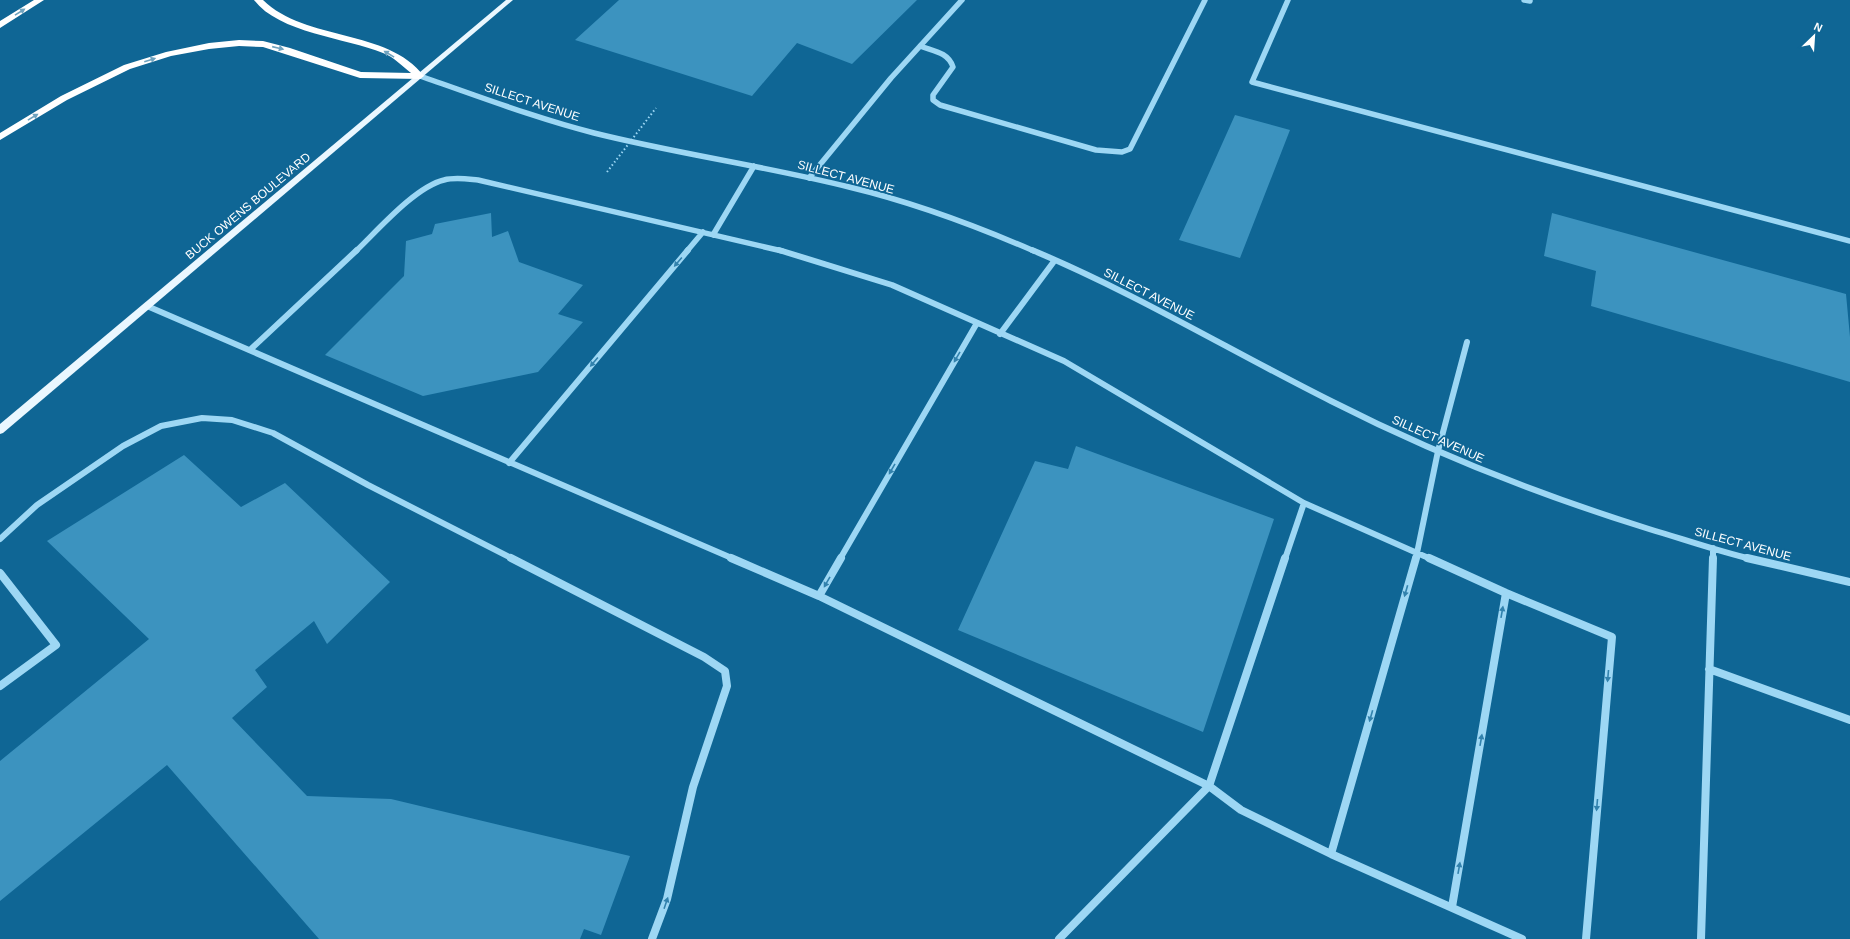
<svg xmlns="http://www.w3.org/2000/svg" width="1850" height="939" font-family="Arial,sans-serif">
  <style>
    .building { fill: #3c93bf }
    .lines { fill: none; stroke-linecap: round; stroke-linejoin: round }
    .minor-far2 { stroke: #9dd7f4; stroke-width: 5.5 }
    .minor-far1 { stroke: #9dd7f4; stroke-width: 6 }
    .minor { stroke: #9dd7f4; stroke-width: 8 }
    .major { fill: #eaf7ff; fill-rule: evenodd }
    .highway { fill: #fff; fill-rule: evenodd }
    .path-bridge { stroke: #9dd7f4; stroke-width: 2; stroke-dasharray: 1.5 2.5; stroke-linecap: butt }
    .oneway { fill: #6fa3bf }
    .oneway2 { fill: #3282ad }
    .labels { text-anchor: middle; stroke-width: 3.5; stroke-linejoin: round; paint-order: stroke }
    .street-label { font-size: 12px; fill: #fff; stroke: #0f6695 }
  </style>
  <rect width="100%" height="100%" fill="#0f6695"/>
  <!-- building -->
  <path class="building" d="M619,0H917L852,64L797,43L752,96L575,40Z
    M1235,115L1290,130L1240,258L1179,240Z
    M491,213L492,237L508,231L519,262L583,285L558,314L583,322L538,372L423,396L325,355L404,276L406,241L432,234L435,224Z
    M1552,213L1846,294L1850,337V382L1591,306L1596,271L1544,256Z
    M1076,446L1274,519L1203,732L958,630L1035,461L1068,469Z
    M184,455L241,507L285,483L390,582L327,644L314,621L255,670L267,687L232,718L307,796L391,799L630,856L601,935L584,929L580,939H319L167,765L0,901V761L149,639L47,541Z"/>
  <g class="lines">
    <!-- minor-far2 -->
    <path class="minor-far2" d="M1288,0L1252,82L1850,241
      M1524,0L1530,1
      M920,46C933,51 948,52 953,67L933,95V100L940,105L1096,150L1122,152L1130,149L1205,0
      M420,76C478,96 535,118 594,133C678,154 765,166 849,187C912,202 974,225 1034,251
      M809,178L891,78L962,0
      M713,235L754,166
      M356,251C378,230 415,187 444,180C455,177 467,179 478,180L782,251
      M687,251L703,232"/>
    <!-- minor-far1 -->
    <path class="minor-far1" d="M779,250L892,285L1064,361L1304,503
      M1032,250C1135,293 1231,351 1331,401C1433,453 1540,495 1649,529C1683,539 1717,551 1751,559
      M147,306L734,559
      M1000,334L1055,260
      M250,350L357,250
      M509,463L688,250
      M0,539L37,505L123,446L161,426L202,418L232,420L273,433L368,485L513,559
      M840,559L977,323
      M1285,559L1304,503L1417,553L1438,451L1467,342
      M1415,559L1417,553L1431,559
      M1713,559V548"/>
    <!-- minor -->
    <path class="minor" d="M511,558L704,657L725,671L727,686L693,787L667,899L652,939
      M731,558L819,596L1209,786L1059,939
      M1285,558L1209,786L1241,810L1331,854L1522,939
      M1429,558L1506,593L1612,637L1586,939
      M1747,558L1850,582
      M0,573L56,645L0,686
      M819,596L841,558
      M1709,669L1850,720
      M1331,854L1416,558
      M1452,907L1506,593
      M1701,939L1713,558"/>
    <!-- major -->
    <path class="major" d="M506,0H513L3,433L0,434V424Z"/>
    <!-- highway -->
    <path class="highway" d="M34,0H44L0,28V21Z
      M254,0H263C306,42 387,28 424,76L420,79L360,78L263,47L239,46L209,49L171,56L130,69L67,100L0,140V133L61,96L124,65L166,52L209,43L239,40L263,41L290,48L361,72L411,73C402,66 394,57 383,53C346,38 279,33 254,0Z"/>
    <!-- path-bridge -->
    <path class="path-bridge" d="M607,172L656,108"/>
  </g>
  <!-- one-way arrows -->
  <defs><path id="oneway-solid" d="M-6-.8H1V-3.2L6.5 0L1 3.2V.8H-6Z"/></defs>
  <g class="oneway">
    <use href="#oneway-solid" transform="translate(20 12) rotate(-32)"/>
    <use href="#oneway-solid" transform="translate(278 48) rotate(13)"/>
    <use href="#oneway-solid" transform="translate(389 54) rotate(-149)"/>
    <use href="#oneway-solid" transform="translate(150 60) rotate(-17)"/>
    <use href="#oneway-solid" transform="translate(33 117) rotate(-31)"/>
  </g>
  <g class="oneway2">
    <use href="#oneway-solid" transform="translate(678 262) rotate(130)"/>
    <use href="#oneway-solid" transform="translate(957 357) rotate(120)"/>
    <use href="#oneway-solid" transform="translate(594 362) rotate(130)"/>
    <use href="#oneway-solid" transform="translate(892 469) rotate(120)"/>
    <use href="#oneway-solid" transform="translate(827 582) rotate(120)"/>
    <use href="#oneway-solid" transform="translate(1406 591) rotate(106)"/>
    <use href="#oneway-solid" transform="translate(1502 612) rotate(-80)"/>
    <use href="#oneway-solid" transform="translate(1608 676) rotate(95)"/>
    <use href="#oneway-solid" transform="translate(1371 716) rotate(106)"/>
    <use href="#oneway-solid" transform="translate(1481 740) rotate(-80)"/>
    <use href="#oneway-solid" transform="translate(1597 805) rotate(95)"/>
    <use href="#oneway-solid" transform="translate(1459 868) rotate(-80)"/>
    <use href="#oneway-solid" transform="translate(666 903) rotate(-71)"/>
  </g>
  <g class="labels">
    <!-- street labels -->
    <g class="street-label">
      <text transform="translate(532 102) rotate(18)" y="4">SILLECT AVENUE</text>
      <text transform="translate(846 177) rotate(15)" y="4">SILLECT AVENUE</text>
      <text transform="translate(248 206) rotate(-40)" y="4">BUCK OWENS BOULEVARD</text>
      <text transform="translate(1149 294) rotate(27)" y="4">SILLECT AVENUE</text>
      <text transform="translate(1438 439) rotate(24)" y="4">SILLECT AVENUE</text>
      <text transform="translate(1743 544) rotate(15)" y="4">SILLECT AVENUE</text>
    </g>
  </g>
  <!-- north arrow -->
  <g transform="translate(1814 36) rotate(25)" stroke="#0f6695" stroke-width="3" paint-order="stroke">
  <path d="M0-3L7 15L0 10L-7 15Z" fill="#ffffff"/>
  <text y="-6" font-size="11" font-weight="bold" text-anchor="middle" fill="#ffffff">N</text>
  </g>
</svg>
